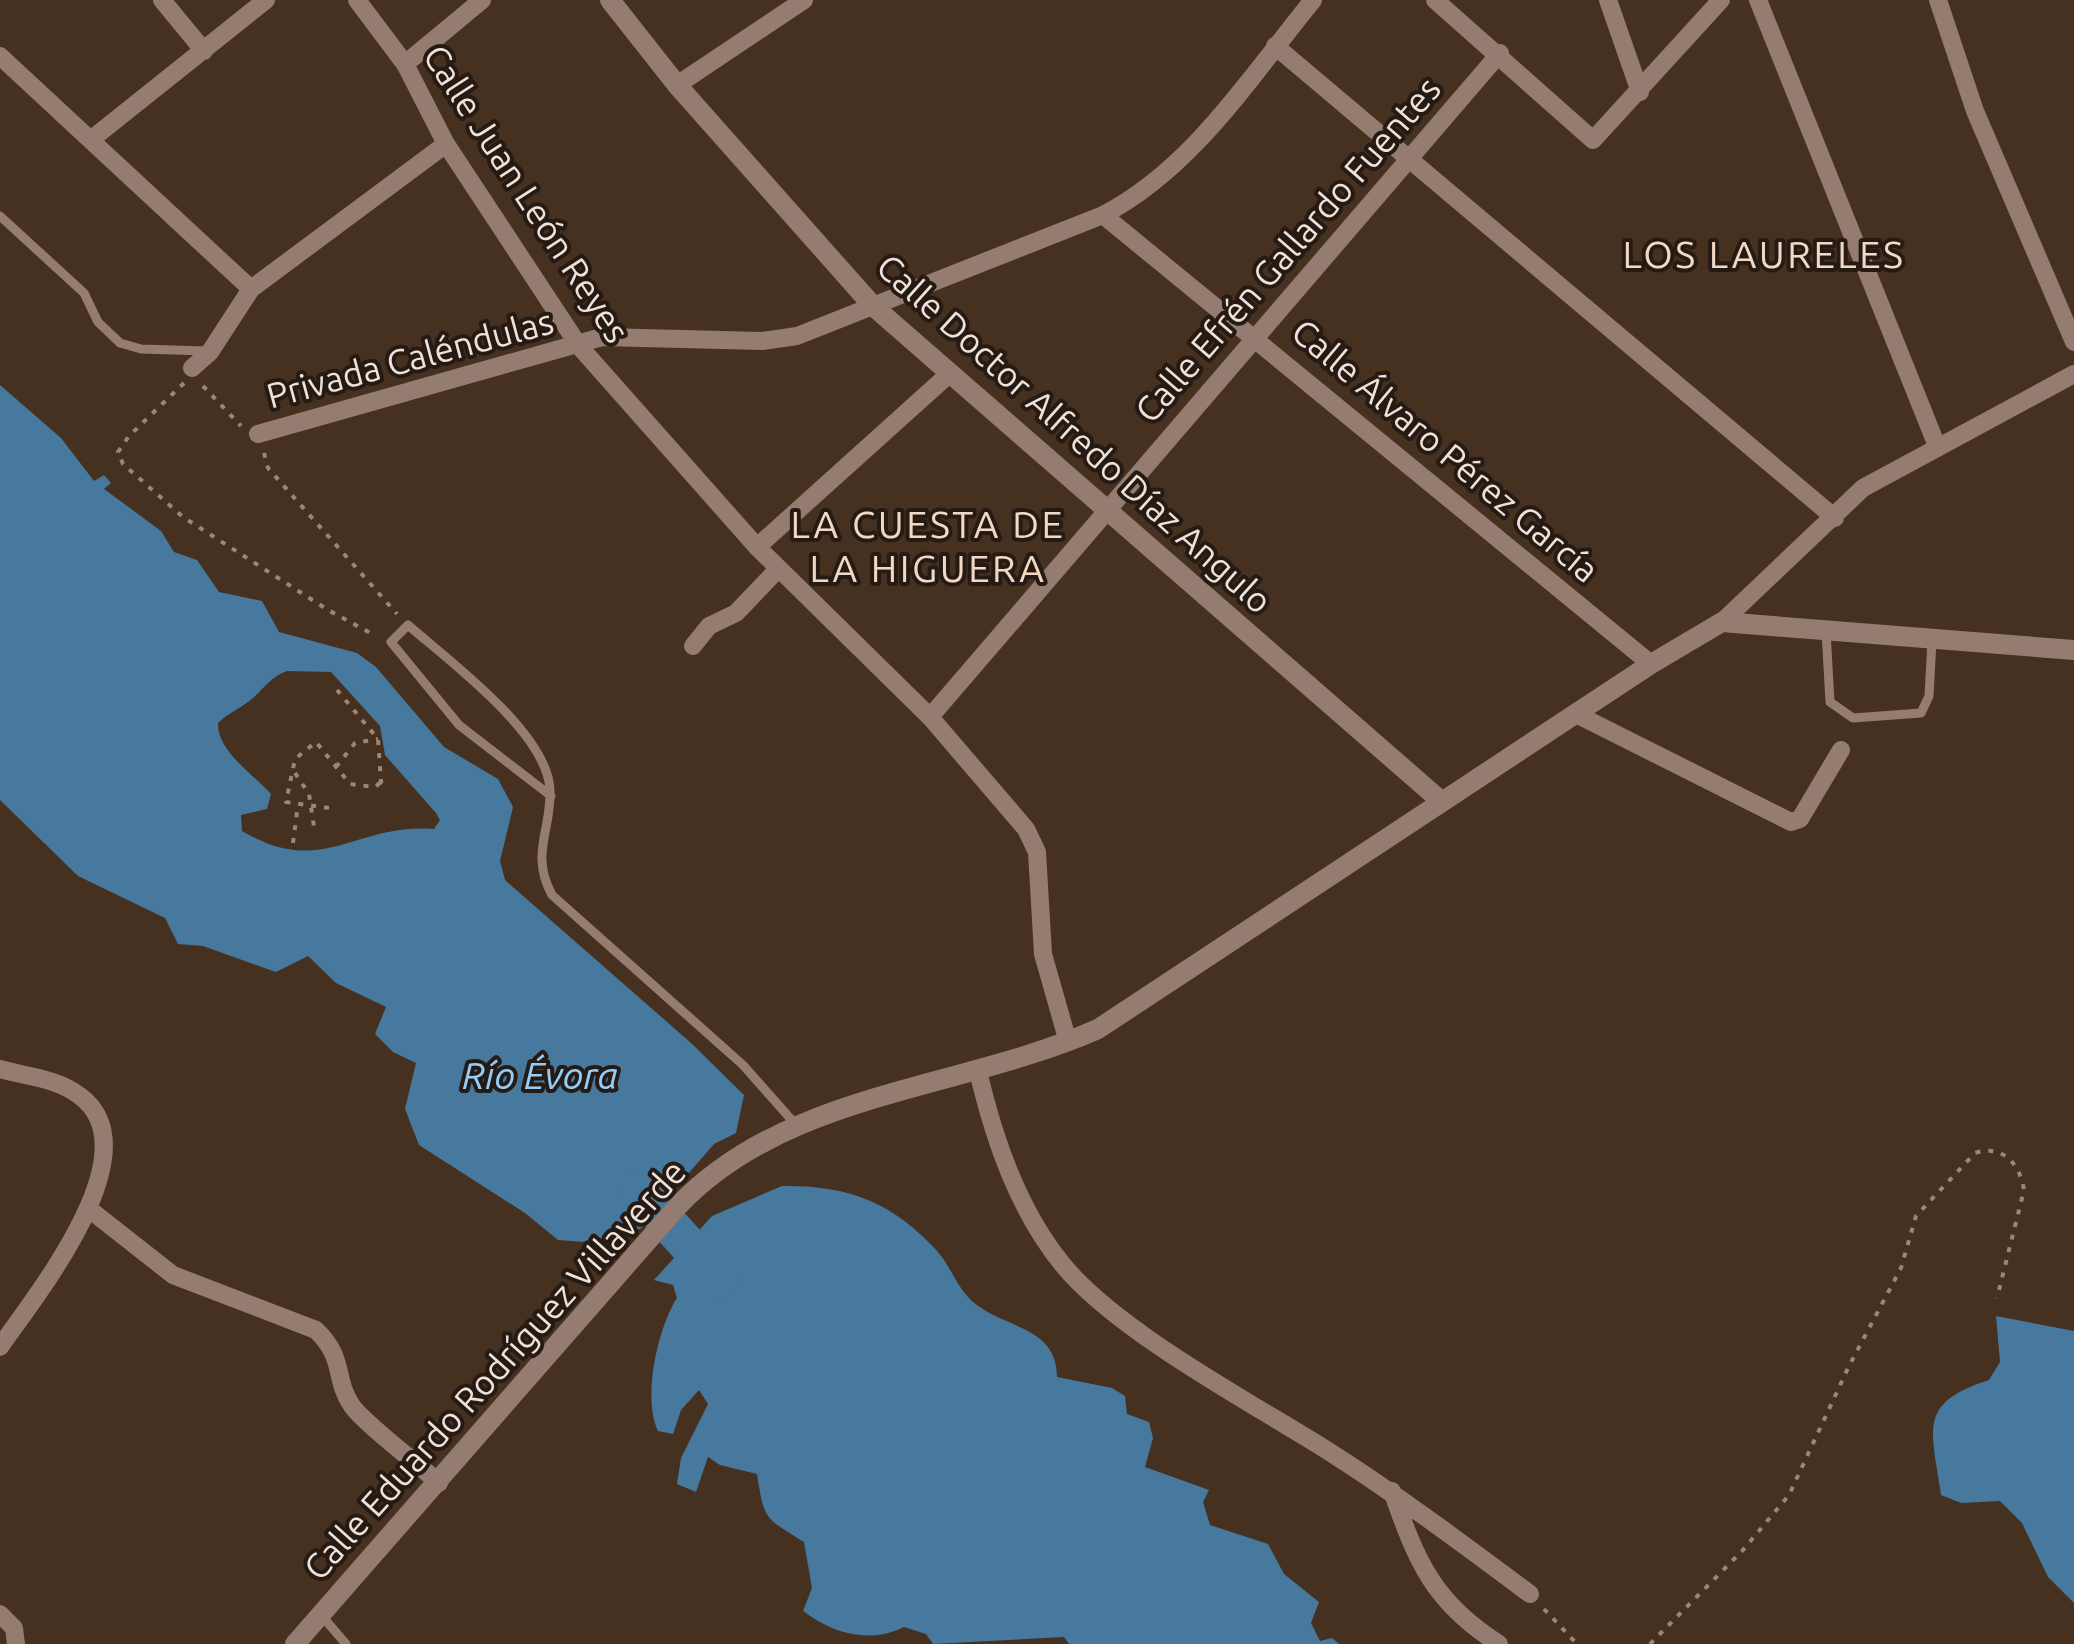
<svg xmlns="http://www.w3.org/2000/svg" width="2074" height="1644" font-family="Ubuntu,sans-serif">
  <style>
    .water { fill: #46799d; fill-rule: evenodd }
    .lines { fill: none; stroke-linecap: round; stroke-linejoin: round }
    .river { stroke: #46799d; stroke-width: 38 }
    .path { stroke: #99887a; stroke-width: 4; stroke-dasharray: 5 8; stroke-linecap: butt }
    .service { stroke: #957c70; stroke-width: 9 }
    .minor { stroke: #957c70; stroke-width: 18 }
    .tertiary { stroke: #957c70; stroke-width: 20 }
    .labels { text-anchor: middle; stroke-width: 8; stroke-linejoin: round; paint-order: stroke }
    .street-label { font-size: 35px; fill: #f0e2d8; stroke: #251b14 }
    .neighbourhood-label { font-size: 38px; letter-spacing: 2.5px; fill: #f3d8c3; stroke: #251b14 }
    .water-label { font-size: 38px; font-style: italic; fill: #93cdfa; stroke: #251b14 }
  </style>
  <rect width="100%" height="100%" fill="#463120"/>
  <!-- water -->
  <path class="water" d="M0,385L61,438L94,481L104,475L111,483L104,489L161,531L174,552L197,560L219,592L262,601L279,632L357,653L376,667L444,747L498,779L513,807L500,861L505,880L691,1043L744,1095L736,1133L714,1144L641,1228L612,1244L558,1240L525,1213L419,1145L405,1109L416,1063L393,1052L375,1034L386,1007L336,983L308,956L276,972L203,946L178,944L165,918L78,876L0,800ZM287,671L331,672L380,726L385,755L436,813L440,820L434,829C353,823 324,879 242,831L241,815L267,809L271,794C253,774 217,751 218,723C229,712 242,708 253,698C265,687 271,677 287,671Z
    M782,1186C848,1185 893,1202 938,1252C951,1267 957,1288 973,1302C1005,1329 1057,1326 1057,1377L1112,1388L1125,1396L1127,1414L1149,1422L1153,1438L1145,1467L1209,1490L1203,1502L1210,1525L1268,1544L1284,1574L1319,1602L1311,1623L1320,1641L1332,1638L1339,1644H1069L1064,1637L933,1644L926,1634L904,1627C870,1644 833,1634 803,1611L812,1588L804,1542C765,1518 764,1520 757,1474L720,1465L708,1457L696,1492L677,1484L681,1458L708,1404L699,1390L681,1410L673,1434L658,1431C642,1398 658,1327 677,1298L673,1285L654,1280L712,1216Z
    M1996,1316L2074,1331V1603L2048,1577L2022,1523L2000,1501L1961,1503L1941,1495C1932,1430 1916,1403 1989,1380L2000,1362Z"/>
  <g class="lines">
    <!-- river -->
    <path class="river" d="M638,1190L719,1279"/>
    <!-- path -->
    <path class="path" d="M184,383L129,436L118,452L123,464L183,517L328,610L376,636
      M203,386L241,426
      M264,453L268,468L397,614
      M337,690L378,739L381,782L388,786
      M336,767L355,743L378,739
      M295,773L309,794L315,833
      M329,808L286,802L295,759L316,742L350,784L375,787L381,782
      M293,843L298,804
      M1544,1609L1577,1644
      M1650,1644L1743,1550L1789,1495L1849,1366L1901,1268L1916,1216L1975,1153C2003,1144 2020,1164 2024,1190L1997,1298"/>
    <!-- service -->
    <path class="service" d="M0,216L84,293L98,322L120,343L141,349L207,351
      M1826,631L1830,702L1853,718L1921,713L1929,696L1932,641
      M551,796L459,725L391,642L408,625C449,661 549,734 550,791C551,832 530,854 552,895L743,1065L797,1126
      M321,1615L346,1644"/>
    <!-- minor -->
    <path class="minor" d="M162,0L204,51
      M357,0L405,64L446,144L579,346L757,547L930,717L1026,829L1037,852L1043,954L1068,1042
      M1435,0L1593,140L1721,0
      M1608,0L1640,92
      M1758,0L1937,446
      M1938,0L1975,111L2074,342
      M1275,46L1835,518
      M0,56L251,289
      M405,64L482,0
      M677,85L804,0
      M93,138L266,0
      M1103,215L1651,664
      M192,368L210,352L251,289L446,144
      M258,434L602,337L762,341L797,336L1103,215C1192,169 1251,76 1313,0
      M757,547L948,375
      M1722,622L1863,488L2074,374
      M693,646L709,626L736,613L778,569
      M1576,714L1791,822L1800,819L1841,750
      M930,717L1500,53
      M0,1069C27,1077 57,1078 80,1096C154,1151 35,1296 0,1347
      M978,1071C994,1139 1018,1210 1063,1265C1117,1331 1250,1402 1325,1449C1396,1494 1463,1544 1530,1594
      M89,1209L173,1275L316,1330C346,1359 333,1378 352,1406C364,1423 418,1464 439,1483
      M1392,1491C1417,1562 1433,1602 1499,1644
      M0,1614L14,1628L16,1644"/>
    <!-- tertiary -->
    <path class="tertiary" d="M610,0L677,85L873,306L1441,801
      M295,1644L678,1206C786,1092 960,1090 1098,1029L1651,664L1722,622L2074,650"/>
  </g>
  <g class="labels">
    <!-- street labels -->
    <g class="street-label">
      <text transform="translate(526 194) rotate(57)" y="12">Calle Juan León Reyes</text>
      <text transform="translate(1288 250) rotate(-49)" y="12">Calle Efrén Gallardo Fuentes</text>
      <text transform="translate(410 359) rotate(-15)" y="12">Privada Caléndulas</text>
      <text transform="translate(1074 434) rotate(42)" y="12">Calle Doctor Alfredo Díaz Angulo</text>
      <text transform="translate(1445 451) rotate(40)" y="12">Calle Álvaro Pérez García</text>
      <text transform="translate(495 1370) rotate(-48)" y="12">Calle Eduardo Rodríguez Villaverde</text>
    </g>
    <!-- neighbourhood labels -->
    <g class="neighbourhood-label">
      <text x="1764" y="268">LOS LAURELES</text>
      <text x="928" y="538">LA CUESTA DE<tspan x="928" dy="44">LA HIGUERA</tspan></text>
    </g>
    <!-- water labels -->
    <g class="water-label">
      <text x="540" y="1089">Río Évora</text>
    </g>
  </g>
</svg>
